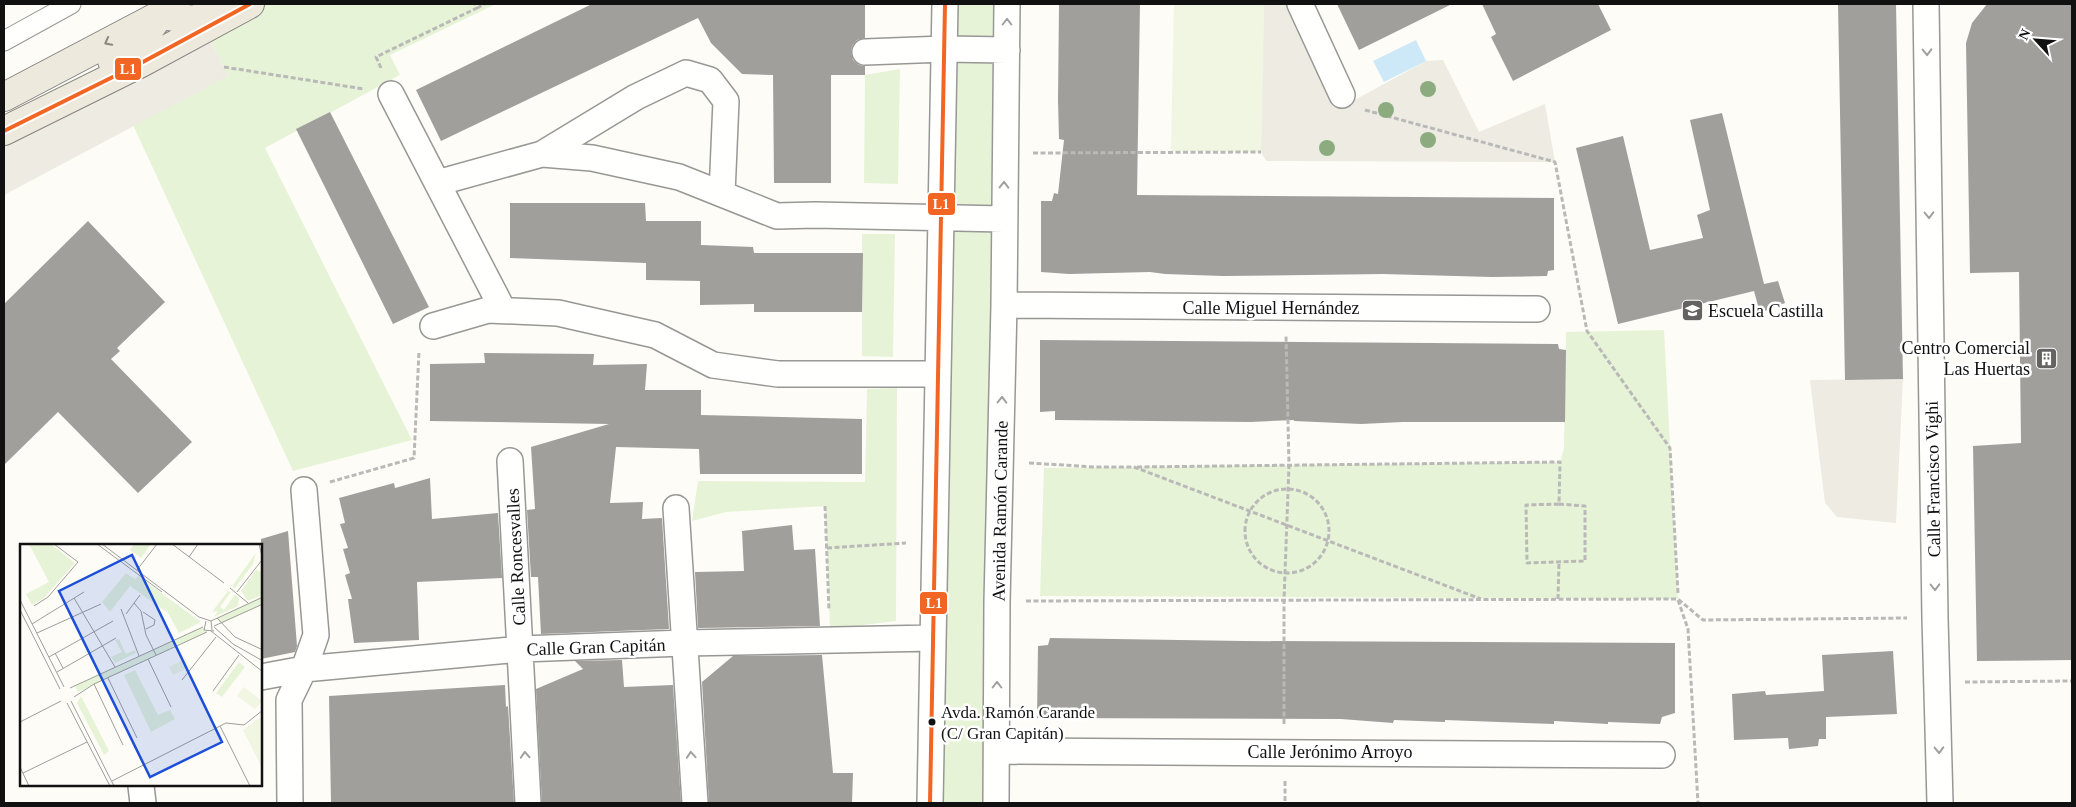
<svg xmlns="http://www.w3.org/2000/svg" width="2076" height="807" font-family="Georgia,serif">
  <style>
    .green { fill: #e7f3d7 }
    .pitch { fill: #f0f6e1 }
    .plaza { fill: #edebe2 }
    .water { fill: #cde8f7 }
    .building { fill: #a19f9c }
    .lines { fill: none; stroke-linecap: round; stroke-linejoin: round }
    .pedestrian-casing { stroke: #979795; stroke-width: 21 }
    .minor-casing { stroke: #979795; stroke-width: 28 }
    .primary-casing { stroke: #858482; stroke-width: 30 }
    .path { stroke: #b9b9b8; stroke-width: 3; stroke-dasharray: 5 2.5; stroke-linecap: butt }
    .pedestrian { stroke: #fffffe; stroke-width: 19 }
    .minor { stroke: #fffffe; stroke-width: 25 }
    .primary { stroke: #ede9dc; stroke-width: 28 }
    .bus-1-casing { stroke: #fff; stroke-width: 8 }
    .bus-1 { stroke: #f26522; stroke-width: 4 }
    .tree { fill: #8cac80 }
    .oneway { stroke: #a0a09f }
    .oneway2 { stroke: #8a8881 }
    .bus-dot { fill: #111; stroke: #fff; stroke-width: 2 }
    .labels { text-anchor: middle; stroke-width: 5; stroke-linejoin: round; paint-order: stroke }
    .bus-label { font-size: 17px; fill: #111; stroke: #fff; text-anchor: start }
    .street-label { font-size: 18px; fill: #111; stroke: #fff }
    .poi-label { font-size: 18px; fill: #111; stroke: #fff; text-anchor: start }
    .inset-road { fill: none; stroke: #9f9e9b; stroke-width: 1 }
    .view { fill: #1d4ed8; fill-opacity: 0.15; stroke: #1d4ed8; stroke-width: 2.5 }
    .inset-edge { fill: none; stroke: #111; stroke-width: 2.5 }
    .line-badge { stroke: #fff; stroke-width: 2 }
    .badge-label { font-size: 14px; text-anchor: middle; font-weight: bold; fill: #fff }
  </style>
  <rect width="100%" height="100%" fill="#fdfcf7"/>
  <!-- green -->
  <path class="green" d="M267,4H496L390,55L400,75L265,148L412,440L293,471L133,125L228,76L208,35Z
    M945,4H1007L996,803H934Z
    M900,69L898,184L864,183L865,75Z
    M862,234H895L893,357L862,356Z
    M1664,330L1678,599L1040,596L1044,468L1560,462L1564,448L1566,332Z
    M897,388L896,621L830,629L825,506L726,512L692,521L698,481L865,482L867,389Z"/>
  <!-- pitch -->
  <path class="pitch" d="M1174,4H1264L1261,152L1171,151Z"/>
  <!-- plaza -->
  <path class="plaza" d="M1264,4H1289L1340,108L1426,61L1443,60L1479,132L1545,104L1555,162L1266,161L1261,152Z
    M208,35L228,76L4,195V141Z
    M1903,379L1896,523L1837,517L1825,503L1810,380Z"/>
  <!-- water -->
  <path class="water" d="M1416,40L1426,61L1384,82L1373,61Z"/>
  <!-- building -->
  <path class="building" d="M592,4H865V38L857,40L852,46L851,52L853,60L859,65L865,66V75H831V183H774L773,75L742,74L711,43L698,18L441,141L416,90Z
    M1059,4H1140L1137,195L1554,198V270L1548,271L1547,276L1492,277L1383,274L1223,276L1165,274L1150,272L1069,274L1041,272V201H1052L1054,193L1058,194L1064,140L1059,139L1058,100Z
    M1337,4H1452L1359,50Z
    M1482,4H1598L1611,30L1513,81L1491,37L1496,34Z
    M1838,4H1896L1903,379L1845,380Z
    M1987,4H2072V660L1977,661L1973,446L2021,443L2019,272L1970,273L1966,43L1972,23Z
    M330,112L429,307L393,324L296,129Z
    M1722,113L1764,284L1778,281L1785,303L1760,313L1754,291L1618,324L1576,148L1623,136L1650,250L1703,238L1697,215L1710,210L1690,120Z
    M510,203H645L646,221H701V245L753,247L754,253H863L862,312H754V304L700,305V281L646,280V263L510,258Z
    M88,221L165,302L117,348L120,351L111,359L192,442L138,493L58,412L4,465V304Z
    M1040,340L1558,344L1559,349L1566,350L1565,422H1403L1361,424L1294,421V420L1251,422L1055,420V411L1040,412Z
    M484,353L594,354L593,365L647,364L645,390H701V415L862,419V474H700L699,449L616,447L610,503L643,502L642,519L662,518L669,629L541,634L538,577H531L527,510L535,509L531,447L609,424L430,421V364L485,363Z
    M430,478L432,519L498,513L502,578L417,582L419,640L354,643L348,599H352L345,575L350,573L343,549L348,548L340,524L345,523L339,498L394,483L395,488Z
    M792,525L794,550L815,549L820,626L698,628L695,572L744,571L742,531Z
    M288,531L297,646L295,652L261,659V539Z
    M1050,638L1244,641L1675,643V713L1662,717L1660,724L1608,722V724L1554,721V724L1445,720V722L1394,720L1393,723L1341,719L1037,718L1038,646L1048,645Z
    M1893,651L1897,714L1826,717V739H1819L1818,746L1789,749L1788,738L1734,740L1732,694L1765,691L1766,695L1824,691L1822,655Z
    M822,655L833,773H853L852,803H709L702,682L733,656Z
    M622,660L624,687L673,685L681,803H542L536,689L583,669L575,661Z
    M505,685L506,707L508,706L514,803H331L329,696Z"/>
  <g class="lines">
    <defs>
      <path id="pedestrian" d="M4,41L71,4"/>
      <path id="minor" d="M1300,4L1342,95
        M1926,4L1935,618L1940,803
        M865,52L944,49L1007,50
        M391,94L503,310
        M542,154L636,97L686,73L710,80L726,101L722,194
        M437,183L542,154L592,158L679,177L777,216L815,215L1004,219
        M1004,305L1537,309
        M433,326L488,310L558,313L655,335L713,365L778,374H937
        M510,461L528,803
        M676,508L695,803
        M261,677L304,669L521,649L684,643L932,638
        M997,751L1662,755
        M141,786L143,803
        M290,803L289,700L304,669L316,635L304,490
        M930,803L945,4
        M996,803L997,602L1004,305L1007,4"/>
      <path id="primary" d="M112,61L135,49L160,15L195,20L218,8
        M4,97L156,17
        M4,131L141,63L250,4"/>
    </defs>
    <!-- pedestrian casing -->
    <use href="#pedestrian" class="pedestrian-casing"/>
    <!-- minor casing -->
    <use href="#minor" class="minor-casing"/>
    <!-- primary casing -->
    <use href="#primary" class="primary-casing"/>
    <!-- path -->
    <path class="path" d="M477,8L485,4
      M224,67L364,89
      M381,68L376,57L477,8L475,4
      M1365,110L1555,162L1587,331L1670,448L1678,593
      M1033,153L1261,152
      M1029,463L1095,467H1134L1481,599
      M1137,467L1560,462L1559,504
      M330,482L414,458L419,351
      M1245 531a42 42 0 1 1 84 0a42 42 0 1 1-84 0Z
      M1559,504L1585,506V561L1527,563L1526,505Z
      M825,506L829,611
      M827,548L906,543
      M1558,599L1559,562
      M1678,600L1688,629L1698,803
      M1026,601L1678,599L1703,620L1907,618
      M1965,682L2072,681
      M1284,724V600L1289,465L1286,336
      M1285,781V803"/>
    <!-- pedestrian -->
    <use href="#pedestrian" class="pedestrian"/>
    <!-- minor -->
    <use href="#minor" class="minor"/>
    <!-- primary -->
    <use href="#primary" class="primary"/>
    <defs>
      <path id="bus-1" d="M4,131L141,63L250,4
        M930,803L945,4"/>
    </defs>
    <!-- bus-1 casing -->
    <use href="#bus-1" class="bus-1-casing"/>
    <!-- bus-1 -->
    <use href="#bus-1" class="bus-1"/>
  </g>
  <!-- trees -->
  <g class="tree">
    <circle cx="1428" cy="89" r="8"/>
    <circle cx="1386" cy="110" r="8"/>
    <circle cx="1428" cy="140" r="8"/>
    <circle cx="1327" cy="148" r="8"/>
  </g>
  <!-- one-way arrows -->
  <defs><path id="oneway-chevron" d="M-2-3.5L2.5 0L-2 3.5" fill="none" stroke-width="1.6" stroke-linecap="round" stroke-linejoin="round" transform="scale(1.25)"/></defs>
  <g class="oneway">
    <use href="#oneway-chevron" transform="translate(1007 22) rotate(-90)"/>
    <use href="#oneway-chevron" transform="translate(1927 52) rotate(89)"/>
    <use href="#oneway-chevron" transform="translate(1004 185) rotate(-89)"/>
    <use href="#oneway-chevron" transform="translate(1929 215) rotate(89)"/>
    <use href="#oneway-chevron" transform="translate(1002 400) rotate(-89)"/>
    <use href="#oneway-chevron" transform="translate(1935 587) rotate(89)"/>
    <use href="#oneway-chevron" transform="translate(997 685) rotate(-90)"/>
    <use href="#oneway-chevron" transform="translate(1939 750) rotate(89)"/>
    <use href="#oneway-chevron" transform="translate(525 755) rotate(-93)"/>
    <use href="#oneway-chevron" transform="translate(691 755) rotate(-94)"/>
  </g>
  <use class="oneway2" href="#oneway-chevron" transform="translate(108 42) rotate(152)"/>
  <!-- icons -->
  <defs>
    <symbol id="school-square" viewBox="-11 -11 22 22"><rect x="-9" y="-9" width="18" height="18" rx="4" fill="#646362" stroke="#fff"/><path d="M0-5L7-2L0 1L-7-2ZM-4 1L0 2.5L4 1V4Q0 6-4 4Z" fill="#fff"/></symbol>
    <symbol id="building-square" viewBox="-11 -11 22 22"><rect x="-9" y="-9" width="18" height="18" rx="4" fill="#646362" stroke="#fff"/><path d="M-4-6H4V6H1V3H-1V6H-4ZM-2.5-4.3h1.7v1.8h-1.7ZM.8-4.3h1.7v1.8H.8ZM-2.5-1h1.7V.8h-1.7ZM.8-1h1.7V.8H.8Z" fill="#fff"/></symbol>
  </defs>
  <g fill-rule="evenodd">
    <use href="#school-square" x="1680" y="298" width="25" height="25"/>
    <use href="#building-square" x="2034" y="346" width="25" height="25"/>
  </g>
  <!-- markers -->
  <circle class="bus-dot" cx="932" cy="722" r="4.5"/>
  <g class="labels">
    <!-- bus labels -->
    <g class="bus-label">
      <text x="941" y="718">Avda. Ramón Carande<tspan x="941" dy="21">(C/ Gran Capitán)</tspan></text>
    </g>
    <!-- street labels -->
    <g class="street-label">
      <text x="1271" y="314">Calle Miguel Hernández</text>
      <text transform="translate(1933 479) rotate(-91)" y="6">Calle Francisco Vighi</text>
      <text transform="translate(1000 511) rotate(-89)" y="6">Avenida Ramón Carande</text>
      <text transform="translate(516 557) rotate(-93)" y="6">Calle Roncesvalles</text>
      <text transform="translate(596 647) rotate(-2)" y="6">Calle Gran Capitán</text>
      <text x="1330" y="758">Calle Jerónimo Arroyo</text>
    </g>
    <!-- poi labels -->
    <g class="poi-label">
      <text x="1708" y="317">Escuela Castilla</text>
      <text x="2030" y="354" text-anchor="end">Centro Comercial<tspan x="2030" dy="21">Las Huertas</tspan></text>
    </g>
  </g>
  <!-- overview -->
  <g transform="translate(20 544)">
    <rect width="242" height="242" fill="#fdfcf7"/>
    <path d="M9,0H31L55,19L23,55L12,61L6,50L29,38ZM114,0H131L121,14L110,6ZM236,9L233,20L215,44L212,42ZM236,26L242,28V51L228,57L221,47ZM106,29L115,35L118,32L181,78L159,89L148,69L110,42L90,68L82,58ZM208,47L211,48L200,63L204,66L215,50L219,54L218,62L194,73L198,67L192,68ZM241,53L242,60L201,80L197,74ZM183,83L187,88L58,148L55,142ZM99,95L106,110L115,106L116,109L95,119L91,113L102,108L95,96ZM219,118L225,123L202,153L196,149ZM115,126L138,171L150,166L155,175L131,188L104,131ZM61,152L89,207L84,211L57,159Z" fill="#e7f3d7"/>
    <path d="M166,115L170,123L153,131L149,123ZM224,143L242,157L235,165L217,152ZM242,172V224L223,186Z" fill="#f0f6e1"/>
    <path class="inset-road" d="M77,0L142,48M82,0L179,73L191,77L192,86M152,0L204,39M239,0L243,16M169,13L178,0M117,26L137,0M210,44L228,59M217,48L242,16M54,54L95,123M0,56L44,143M114,59L121,67L126,91L136,111M14,62L28,53L58,18L34,0M101,65L119,112M0,66L40,145M123,68L135,76L134,81L126,85M106,70L120,51M197,74L215,93L243,106M186,77L184,86L194,87M191,77L243,53M12,80L64,48M194,82L243,60M194,83L213,100L243,117M191,87L243,128M17,89L81,60M35,109L43,124M29,113L93,77M128,115L151,163M37,128L96,94M88,134L117,194M162,136L196,93M74,140L103,201M50,144L183,83M193,147L219,111M54,153L74,140L187,88M51,157L94,242M47,159L90,242M0,178L41,157M200,182L230,242M0,223L9,242M3,229L67,198M92,237L206,179L224,181L243,166"/>
    <path class="view" d="M112,11L202,198L130,233L39,47Z"/>
    <rect width="242" height="242" class="inset-edge"/>
  </g>
  <g class="line-badge">
    <rect x="114" y="57" width="28" height="24" rx="5" fill="#f26522"/>
    <rect x="927" y="192" width="29" height="24" rx="5" fill="#f26522"/>
    <rect x="919" y="591" width="29" height="24" rx="5" fill="#f26522"/>
  </g>
  <g class="badge-label">
    <text x="128" y="74">L1</text>
    <text x="941" y="209">L1</text>
    <text x="934" y="608">L1</text>
  </g>
  <!-- border -->
  <rect width="2076" height="807" fill="none" stroke="#111111" stroke-width="10"/>
  <!-- north arrow -->
  <g transform="translate(2036 40) rotate(296)" stroke="#ffffff" stroke-width="4" paint-order="stroke">
  <path d="M0-4L9 19L0 12L-9 19Z" fill="#111111"/>
  <text y="-8" font-size="14" font-weight="bold" text-anchor="middle" fill="#111111">N</text>
  </g>
</svg>
